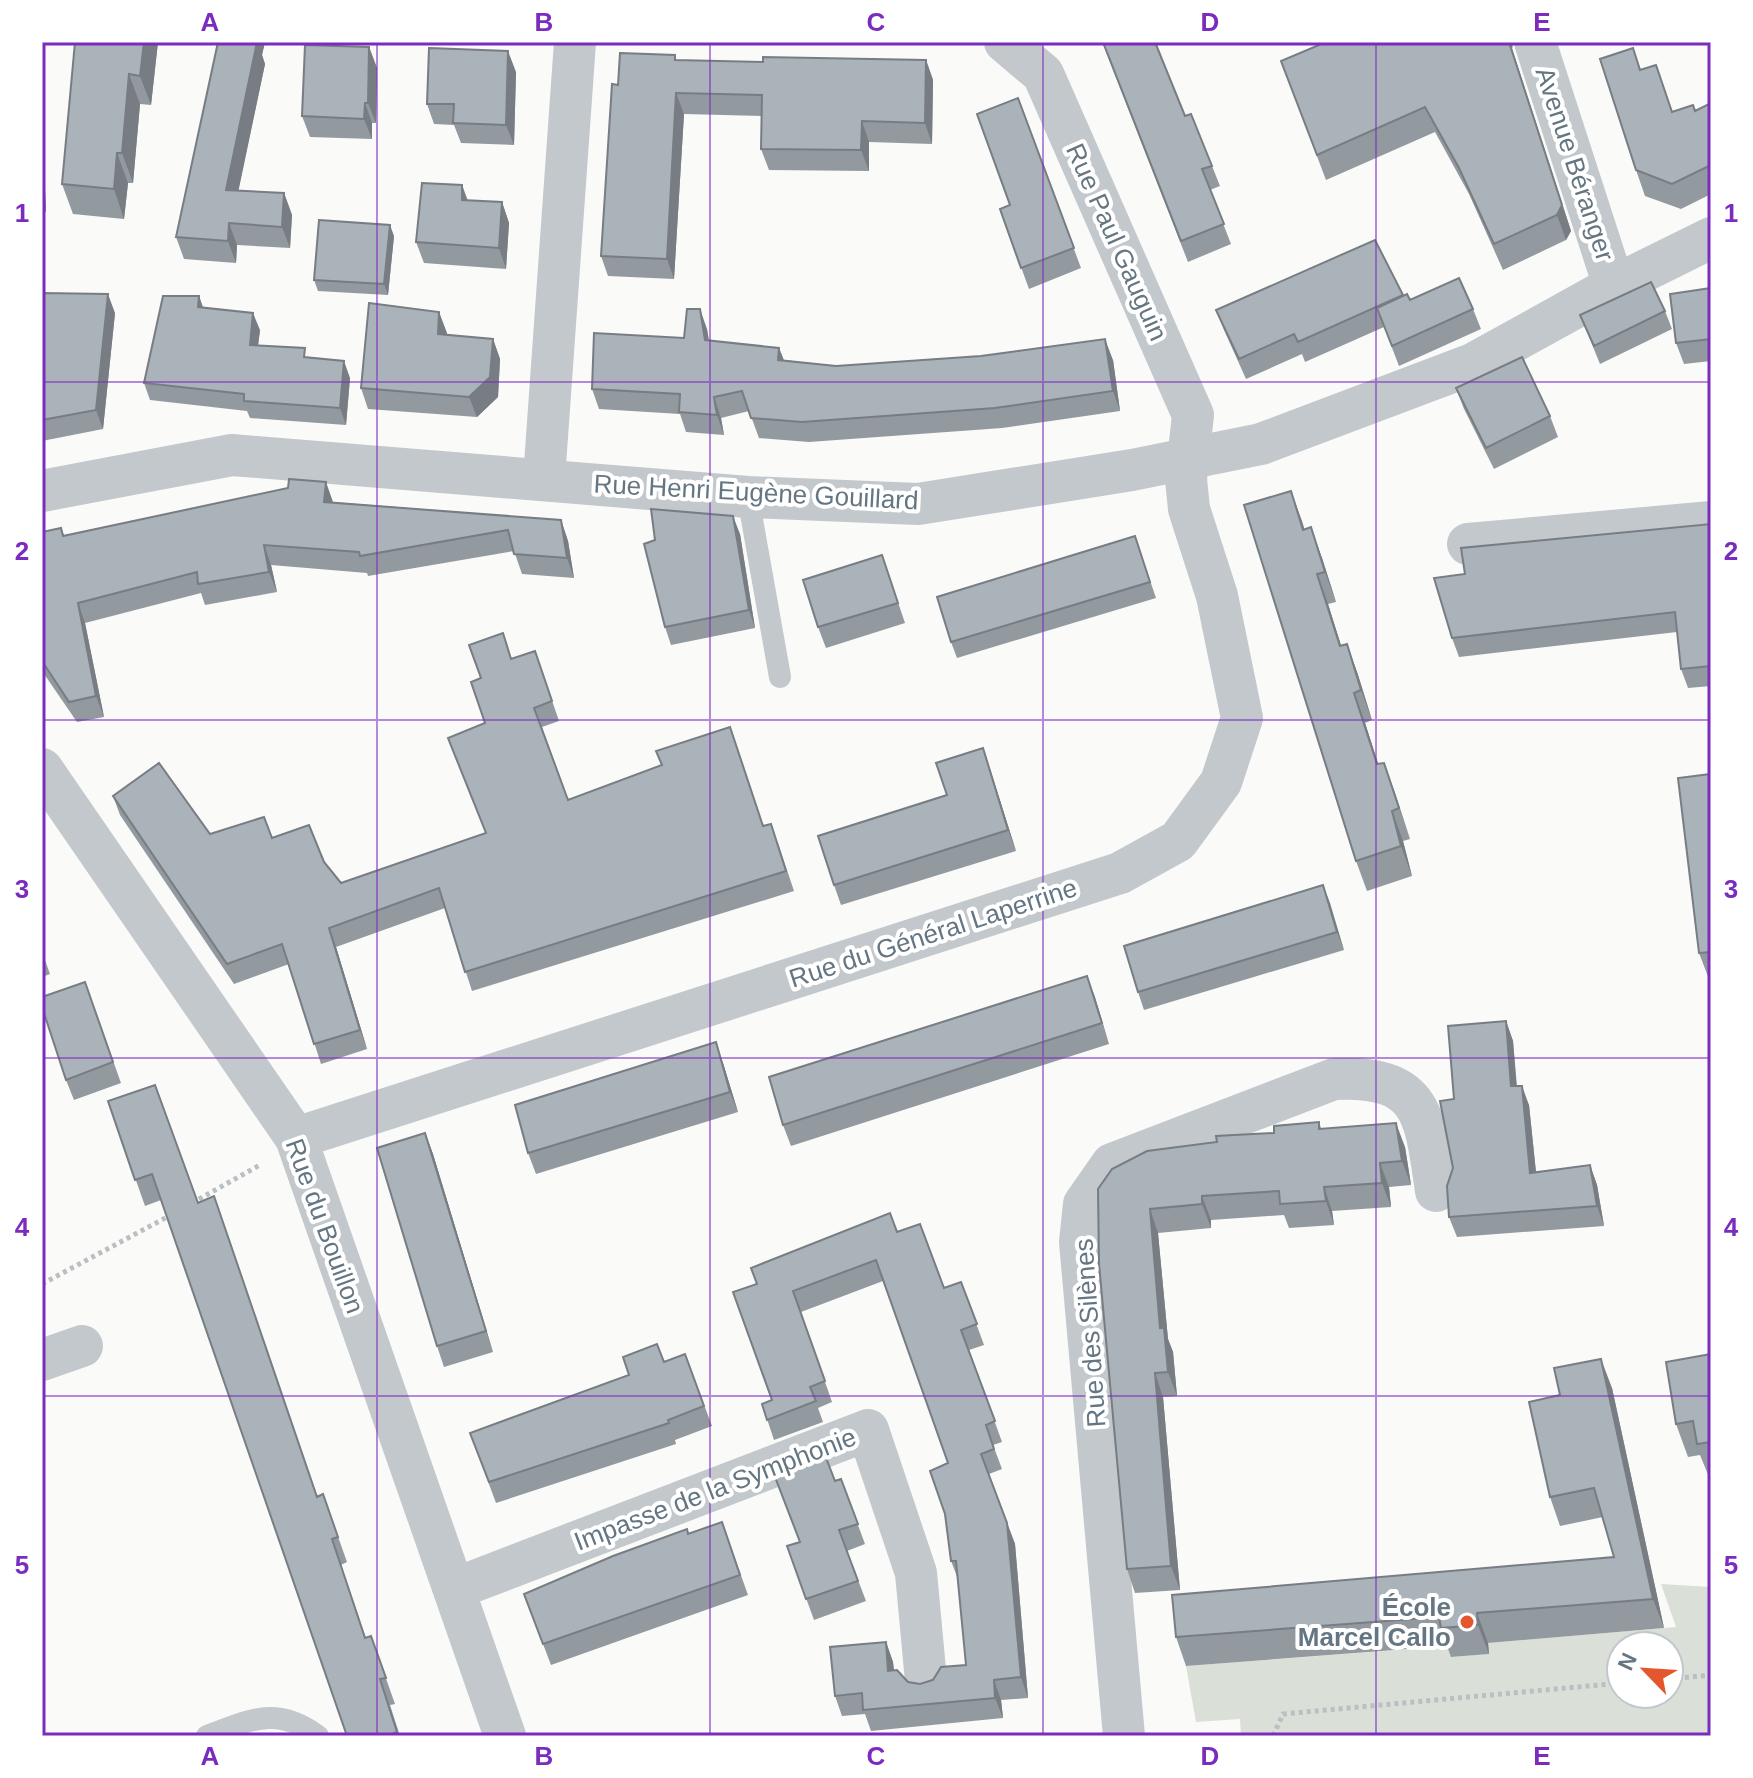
<svg xmlns="http://www.w3.org/2000/svg" width="1753" height="1778" font-family="Helvetica,sans-serif">
  <style>
    .park { fill: #dadfd7; fill-rule: evenodd }
    .lines { fill: none; stroke-linecap: round; stroke-linejoin: round }
    .path { stroke: #bbbfc2; stroke-width: 5; stroke-dasharray: 4 4; stroke-linecap: butt }
    .lane { stroke: #c3c8cc; stroke-width: 22 }
    .street { stroke: #c3c8cc; stroke-width: 42 }
    .wall { fill: #929a9f }
    .shaded-wall { fill: #777d82 }
    .building { fill: #aab3b9; stroke: #777d82; stroke-width: 2 }
    .grid { fill: none; stroke: #7b2cbf; stroke-width: 2; stroke-opacity: 0.55 }
    .poi-dot { fill: #e4572e; stroke: #fff; stroke-width: 3 }
    .labels { text-anchor: middle; stroke-width: 8; stroke-linejoin: round; paint-order: stroke }
    .street-label { font-size: 26px; fill: #657683; stroke: #fff }
    .poi-label { font-size: 26px; font-weight: bold; fill: #657683; stroke: #fff; text-anchor: end }
    .neatline { fill: none; stroke: #7b2cbf; stroke-width: 3 }
    .grid-label { font-size: 26px; text-anchor: middle; font-weight: bold; fill: #7b2cbf }
  </style>
  <rect width="100%" height="100%" fill="#fafaf8"/>
  <!-- park -->
  <path class="park" d="M1661,1584L1711,1587V1736H1241L1240,1719L1196,1722L1186,1666L1450,1646L1452,1657L1488,1654V1643L1676,1627ZM1621,1646H1669V1694H1621Z"/>
  <g class="lines">
    <!-- path -->
    <path class="path" d="M192,1203L260,1165
      M42,1284L169,1216
      M1669,1679L1711,1675
      M1273,1736L1283,1714L1621,1683"/>
    <!-- lane -->
    <path class="lane" d="M748,497L780,677
      M207,1736C251,1720 276,1705 318,1736"/>
    <!-- street -->
    <path class="street" d="M1535,42L1614,286
      M544,479L575,42
      M42,491L232,455L748,497L918,504L1132,470L1261,444L1473,364L1614,286L1711,238
      M1468,544L1711,522
      M42,769L296,1138L505,1736
      M296,1138L1120,873L1178,841L1221,782L1242,718L1217,596L1189,509L1186,479L1193,415L1043,74L1005,42
      M42,1360L82,1346
      M454,1589L868,1430L916,1573L926,1681
      M1124,1736L1080,1242L1084,1204L1112,1164L1334,1079C1424,1075 1425,1115 1436,1191"/>
  </g>
  <!-- wall -->
  <path class="wall" d="M75,42H158L151,105L140,104L133,183H128L124,219L73,214L62,184Z
    M218,42H265L262,55L265,64L238,191L284,193L292,215L290,248L237,245L236,263L184,259L176,237Z
    M1102,42L1185,116L1212,166L1220,186L1210,190L1231,244L1188,262Z
    M1326,42H1513L1512,49L1571,231L1566,240L1503,270L1469,194L1435,132L1326,180L1281,61Z
    M369,47L377,68L376,123H372V139L310,137L302,116Z
    M677,60L763,62L926,60L933,80L932,144L869,142V171L769,170L761,149L762,116L684,114L674,279L608,276L601,256Z
    M1641,70L1673,112L1695,111L1711,103V194L1681,209L1645,196L1636,170Z
    M516,72L514,145L461,143L454,125L434,124L427,104Z
    M1018,98L1081,268L1029,289L1000,209L1010,205Z
    M42,164L44,168L46,212L42,211Z
    M462,185L468,201L502,202L509,223L506,269L424,263L416,242Z
    M394,236L388,295L318,291L314,280Z
    M1711,288V361L1684,364L1676,343Z
    M42,293L115,313L103,429L42,441Z
    M199,296L203,308L260,330L258,345L308,358L350,378L346,425L250,418L247,411L150,400L144,383Z
    M1403,296L1410,300L1473,309L1481,329L1399,366L1384,327L1305,362L1302,354L1246,379L1224,330L1216,310Z
    M1665,311L1672,329L1600,364L1580,315Z
    M439,312L447,335L493,339L500,359L498,397L477,417L368,409L361,388Z
    M707,329L709,341L779,348L784,360L836,366L1113,360L1120,411L1002,428L809,442L759,438L749,411L721,418L724,435L686,432L680,414L599,409L592,389L684,338Z
    M1456,388L1550,416L1558,437L1494,469L1464,409Z
    M333,502L561,520L568,541L574,578L522,574L514,551L368,576L367,573L271,565L277,592L205,605L201,593L85,623L104,717L77,722L42,671V532L61,528L64,535Z
    M1711,524V686L1688,688L1681,669L1677,632L1459,657L1452,638L1465,574Z
    M1305,529L1322,558L1336,602L1328,604L1341,646L1347,644L1358,675L1372,720L1365,723L1378,764L1384,763L1410,839L1403,841L1412,876L1367,891L1356,861Z
    M740,534L755,628L671,645L665,627Z
    M1135,536L1156,598L957,658L951,642Z
    M882,555L905,623L826,648L818,627Z
    M535,651L559,721L542,727L568,800L662,765L730,727L763,826L778,843L794,891L472,991L445,908L336,947L367,1049L321,1064L289,964L234,984L120,815L113,796L210,834L272,838L324,862L341,883L486,833L448,738L485,723L481,678L512,659Z
    M990,769L1016,851L841,905L834,885L947,795Z
    M1711,774V979H1709L1699,953Z
    M1323,885L1344,950L1144,1010L1138,992Z
    M42,952L50,974L42,977Z
    M1087,976L1109,1044L791,1146L783,1125Z
    M85,982L121,1083L74,1100L66,1080Z
    M1506,1021L1513,1041L1517,1086L1529,1105L1536,1172L1590,1165L1597,1185L1604,1226L1457,1237L1449,1217L1453,1168L1454,1099Z
    M723,1063L738,1112L536,1174L528,1153Z
    M108,1101L198,1203L317,1497L323,1494L347,1562L341,1565L366,1638L371,1636L395,1704L390,1705L400,1736H347L161,1200L145,1206Z
    M1319,1122L1321,1128L1405,1147L1411,1185L1389,1187L1391,1207L1332,1211L1334,1225L1289,1228L1284,1215L1211,1220V1228L1158,1233L1168,1339L1173,1352L1177,1396L1163,1397L1180,1590L1135,1593L1127,1569L1098,1189L1217,1142L1274,1133Z
    M425,1133L433,1154L493,1352L444,1367L437,1346Z
    M890,1213L898,1232L944,1288L961,1282L984,1345L969,1350L1002,1442L993,1445L1002,1469L989,1474L1015,1544L1028,1698L1001,1700L1003,1718L871,1731L865,1714L842,1716L835,1696L886,1642L893,1662L894,1671L908,1682L920,1684L966,1665L958,1579L951,1561L948,1463L883,1281L801,1312L832,1402L818,1408L823,1422L774,1440L762,1404L772,1400L757,1284Z
    M685,1354L712,1426L675,1440L676,1444L496,1503L470,1433Z
    M1711,1354V1477H1709L1700,1455L1688,1457L1676,1424Z
    M1612,1388L1664,1628L1488,1643L1489,1654L1451,1657L1447,1646L1186,1666L1176,1637L1614,1557L1603,1517L1560,1526L1550,1497Z
    M841,1479L865,1544L847,1551L866,1601L814,1620L787,1546L800,1542L835,1481Z
    M722,1522L748,1595L551,1665L524,1594L687,1529L689,1534Z"/>
  <!-- shaded-wall -->
  <path class="shaded-wall" d="M144,42H158L151,105L140,76Z
    M252,42H265L262,55L265,64L234,212L226,190Z
    M1509,42H1513L1512,49L1571,231L1566,240L1557,215Z
    M369,47L377,68L376,123L368,103Z
    M508,51L516,72L514,145L506,125Z
    M926,60L933,80L932,144L925,123Z
    M129,74L140,104L133,183L122,153Z
    M676,93L684,114L674,279L667,259Z
    M365,103L372,123V139L364,119Z
    M862,121L869,142V171L861,150Z
    M117,153L128,183L124,219L114,189Z
    M42,164L44,168L46,212L42,200Z
    M462,185L469,205L462,200Z
    M284,193L292,215L290,248L282,227Z
    M502,202L509,223L506,269L499,248Z
    M229,223L237,245L236,263L228,241Z
    M390,225L394,236L388,295L384,284Z
    M108,294L115,313L103,429L96,410Z
    M199,296L205,313L198,307Z
    M700,309L707,329L712,361L705,340Z
    M439,312L447,333L445,355L438,334Z
    M253,313L260,330L256,362L250,345Z
    M493,339L500,359L498,397L477,417L469,397Z
    M1105,339L1113,360L1120,411L1113,391Z
    M779,348L787,369L778,360Z
    M344,361L350,378L346,425L340,408Z
    M714,397L721,418L724,435L717,415Z
    M326,482L333,502H324Z
    M1291,491L1302,521L1314,560L1303,530Z
    M733,516L740,534L755,628L749,610Z
    M561,520L568,541L574,578L567,558Z
    M1311,527L1322,558L1336,602L1325,572Z
    M264,545L271,565L277,592L269,572Z
    M1317,574L1328,604L1351,677L1340,646Z
    M78,603L85,623L104,717L96,696Z
    M1347,644L1358,675L1372,720L1361,690Z
    M1354,693L1365,723L1388,794L1377,764Z
    M983,748L990,769L1016,851L1008,830Z
    M1384,763L1395,793L1410,839L1399,808Z
    M1392,811L1403,841L1412,876L1401,846Z
    M1323,885L1330,903L1344,950L1337,932Z
    M329,928L336,947L367,1049L360,1030Z
    M1087,976L1095,997L1109,1044L1102,1023Z
    M1506,1021L1513,1041L1518,1106L1511,1086Z
    M716,1042L723,1063L738,1112L730,1092Z
    M1522,1086L1529,1105L1538,1192L1530,1173Z
    M1396,1123L1405,1147L1411,1185L1402,1161Z
    M425,1133L433,1154L493,1352L486,1331Z
    M1380,1163L1389,1187L1391,1207L1382,1183Z
    M1590,1165L1597,1185L1604,1226L1597,1206Z
    M1324,1187L1332,1211L1334,1225L1326,1201Z
    M1202,1196L1211,1220V1228L1202,1204Z
    M1150,1209L1158,1233L1168,1339L1173,1352L1177,1396L1168,1372L1160,1328Z
    M1601,1359L1612,1388L1664,1628L1653,1599Z
    M1155,1373L1163,1397L1180,1590L1171,1566Z
    M1007,1523L1015,1544L1028,1698L1021,1677Z
    M1477,1613L1488,1643L1489,1654L1478,1625Z
    M886,1642L893,1662L896,1691L888,1671Z
    M994,1680L1001,1700L1003,1718L995,1698Z"/>
  <!-- building -->
  <path class="building" d="M75,42H144L140,76L129,74L122,153H117L114,189L62,184Z
    M218,42H257L226,190L284,193L282,227L229,223L228,241L176,237Z
    M1103,42H1155L1185,116L1191,114L1212,166L1202,169L1224,224L1181,241Z
    M1326,42H1509L1562,205L1557,215L1494,244L1459,168L1425,107L1317,155L1281,61Z
    M305,45L369,47L368,103H365L364,119L302,116Z
    M429,48L508,51L506,125L453,123L454,104H427Z
    M1633,48L1640,70L1656,65L1672,112L1693,105L1695,111L1711,103V165L1672,184L1636,170L1600,59Z
    M620,53L675,55V60L763,62V57L926,60L925,123L862,121L861,150L761,149L762,95L676,93L667,259L601,256L612,84L618,85Z
    M1018,98L1074,248L1021,268L1000,209L1010,205L977,114Z
    M422,183L462,185V200L502,202L499,248L416,242Z
    M319,220L390,225L384,284L314,280Z
    M1375,240L1403,295L1298,342L1294,334L1239,359L1216,310Z
    M1459,278L1473,309L1392,346L1377,308L1407,294L1410,300Z
    M1651,282L1665,311L1594,346L1580,315Z
    M1711,288V339L1676,343L1670,294Z
    M42,293L108,294L96,410L42,420Z
    M163,296H199L198,307L253,313L250,345L305,348L304,357L344,361L340,408L244,401V394L144,383Z
    M369,303L439,312L438,334L493,339L490,377L469,397L361,388Z
    M687,309H700L705,340L779,348L778,360L836,366L981,356L1105,339L1113,391L995,408L802,422L751,418L742,391L714,397L717,415L679,412L680,394L592,389L594,333L684,338Z
    M1522,357L1550,416L1486,448L1456,388Z
    M289,479L326,482L324,502L561,520L567,558L514,554L508,530L360,556L359,552L264,545L269,572L198,584L197,572L78,603L96,696L69,702L42,661V532L61,528L63,536L288,488Z
    M1291,491L1303,530L1311,527L1325,572L1317,574L1340,646L1347,644L1361,690L1354,693L1377,764L1384,763L1399,808L1392,811L1401,846L1356,861L1244,505Z
    M651,509L733,516L749,610L665,627L644,544L655,540Z
    M1711,524V666L1681,669L1675,612L1452,638L1434,578L1465,574L1461,548Z
    M1135,536L1150,582L951,642L937,597Z
    M882,555L898,603L818,627L803,580Z
    M503,633L511,659L535,651L552,701L534,708L568,800L662,765L656,751L730,727L763,826L771,824L786,871L465,972L439,888L329,928L360,1030L314,1044L282,944L227,964L113,796L159,763L210,834L264,817L272,838L309,825L324,862L341,883L486,833L448,738L485,723L471,682L481,678L469,645Z
    M983,748L1008,830L834,885L818,836L947,795L936,763Z
    M1711,774V952L1699,953L1678,778Z
    M1323,885L1337,932L1138,992L1124,946Z
    M1087,976L1102,1023L783,1125L769,1077Z
    M85,982L113,1062L66,1080L42,1007V997Z
    M1506,1021L1511,1086H1522L1530,1173L1590,1165L1597,1206L1449,1217L1447,1186L1453,1168L1440,1101L1454,1099L1448,1026Z
    M716,1042L730,1092L528,1153L515,1105Z
    M155,1085L198,1203L214,1196L317,1497L323,1494L338,1537L332,1539L365,1638L371,1636L386,1678L380,1679L397,1732L386,1736H347L152,1174L135,1180L108,1101Z
    M1319,1122V1129L1396,1123L1402,1161L1380,1163L1382,1183L1324,1187L1326,1201L1280,1204L1279,1191L1202,1196V1204L1150,1209L1160,1328H1164L1168,1372L1155,1373L1171,1566L1127,1569L1099,1264L1098,1189L1112,1169L1147,1151L1217,1142L1216,1136L1274,1133V1126Z
    M425,1133L486,1331L437,1346L377,1148Z
    M890,1213L897,1232L920,1224L944,1288L961,1282L977,1324L961,1330L995,1421L986,1425L994,1449L981,1454L1007,1523L1021,1677L994,1680L995,1698L863,1710L862,1693L835,1696L830,1647L886,1642L888,1671L897,1670L908,1682L920,1684L933,1680L941,1667L966,1665L956,1561H951L945,1514L930,1471L948,1463L876,1260L793,1291L825,1381L810,1387L816,1401L767,1420L762,1404L772,1400L733,1292L757,1284L751,1268Z
    M657,1344L664,1362L685,1354L704,1406L668,1420L669,1423L489,1482L470,1433L629,1375L623,1357Z
    M1711,1354V1442L1697,1444L1693,1421L1676,1424L1666,1362Z
    M1601,1359L1653,1599L1477,1613L1478,1625L1441,1628L1439,1617L1176,1637L1172,1595L1614,1557L1594,1488L1550,1497L1529,1402L1560,1395L1554,1368Z
    M823,1450L835,1481L841,1479L858,1524L839,1530L858,1581L806,1599L787,1546L800,1542L772,1469Z
    M722,1522L740,1575L543,1644L524,1594L613,1556L687,1529L688,1534Z"/>
  <!-- grid -->
  <path class="grid" d="M377,42V1736M710,42V1736M1043,42V1736M1376,42V1736M42,382H1711M42,720H1711M42,1058H1711M42,1396H1711"/>
  <!-- markers -->
  <circle class="poi-dot" cx="1467" cy="1622" r="8"/>
  <g class="labels">
    <!-- street labels -->
    <g class="street-label">
      <text transform="translate(1575 164) rotate(72)" y="9">Avenue Béranger</text>
      <text transform="translate(1117 242) rotate(66)" y="9">Rue Paul Gauguin</text>
      <text transform="translate(756 492) rotate(3)" y="9">Rue Henri Eugène Gouillard</text>
      <text transform="translate(933 933) rotate(-18)" y="9">Rue du Général Laperrine</text>
      <text transform="translate(325 1226) rotate(70)" y="9">Rue du Bouillon</text>
      <text transform="translate(1090 1333) rotate(-94)" y="9">Rue des Silènes</text>
      <text transform="translate(715 1489) rotate(-21)" y="9">Impasse de la Symphonie</text>
    </g>
    <!-- poi labels -->
    <g class="poi-label">
      <text x="1451" y="1616">École<tspan x="1451" dy="30">Marcel Callo</tspan></text>
    </g>
  </g>
  <!-- border -->
  <rect width="1753" height="1778" fill="none" stroke="#ffffff" stroke-width="88"/>
  <!-- north arrow -->
  <g transform="translate(1645 1670) rotate(295)"><circle r="38" fill="#ffffff" stroke="#c1c8cd" stroke-width="2"/>
  <path d="M0-6L14 30L0 20L-14 30Z" fill="#e4572e"/>
  <text y="-12" font-size="22" font-weight="bold" text-anchor="middle" fill="#657683">N</text>
  </g>
  <rect x="44" y="44" width="1665" height="1690" class="neatline"/>
  <g class="grid-label">
    <text x="210" y="31">A</text>
    <text x="544" y="31">B</text>
    <text x="876" y="31">C</text>
    <text x="1210" y="31">D</text>
    <text x="1542" y="31">E</text>
    <text x="22" y="222">1</text>
    <text x="1731" y="222">1</text>
    <text x="22" y="560">2</text>
    <text x="1731" y="560">2</text>
    <text x="22" y="898">3</text>
    <text x="1731" y="898">3</text>
    <text x="22" y="1236">4</text>
    <text x="1731" y="1236">4</text>
    <text x="22" y="1574">5</text>
    <text x="1731" y="1574">5</text>
    <text x="210" y="1765">A</text>
    <text x="544" y="1765">B</text>
    <text x="876" y="1765">C</text>
    <text x="1210" y="1765">D</text>
    <text x="1542" y="1765">E</text>
  </g>
</svg>
